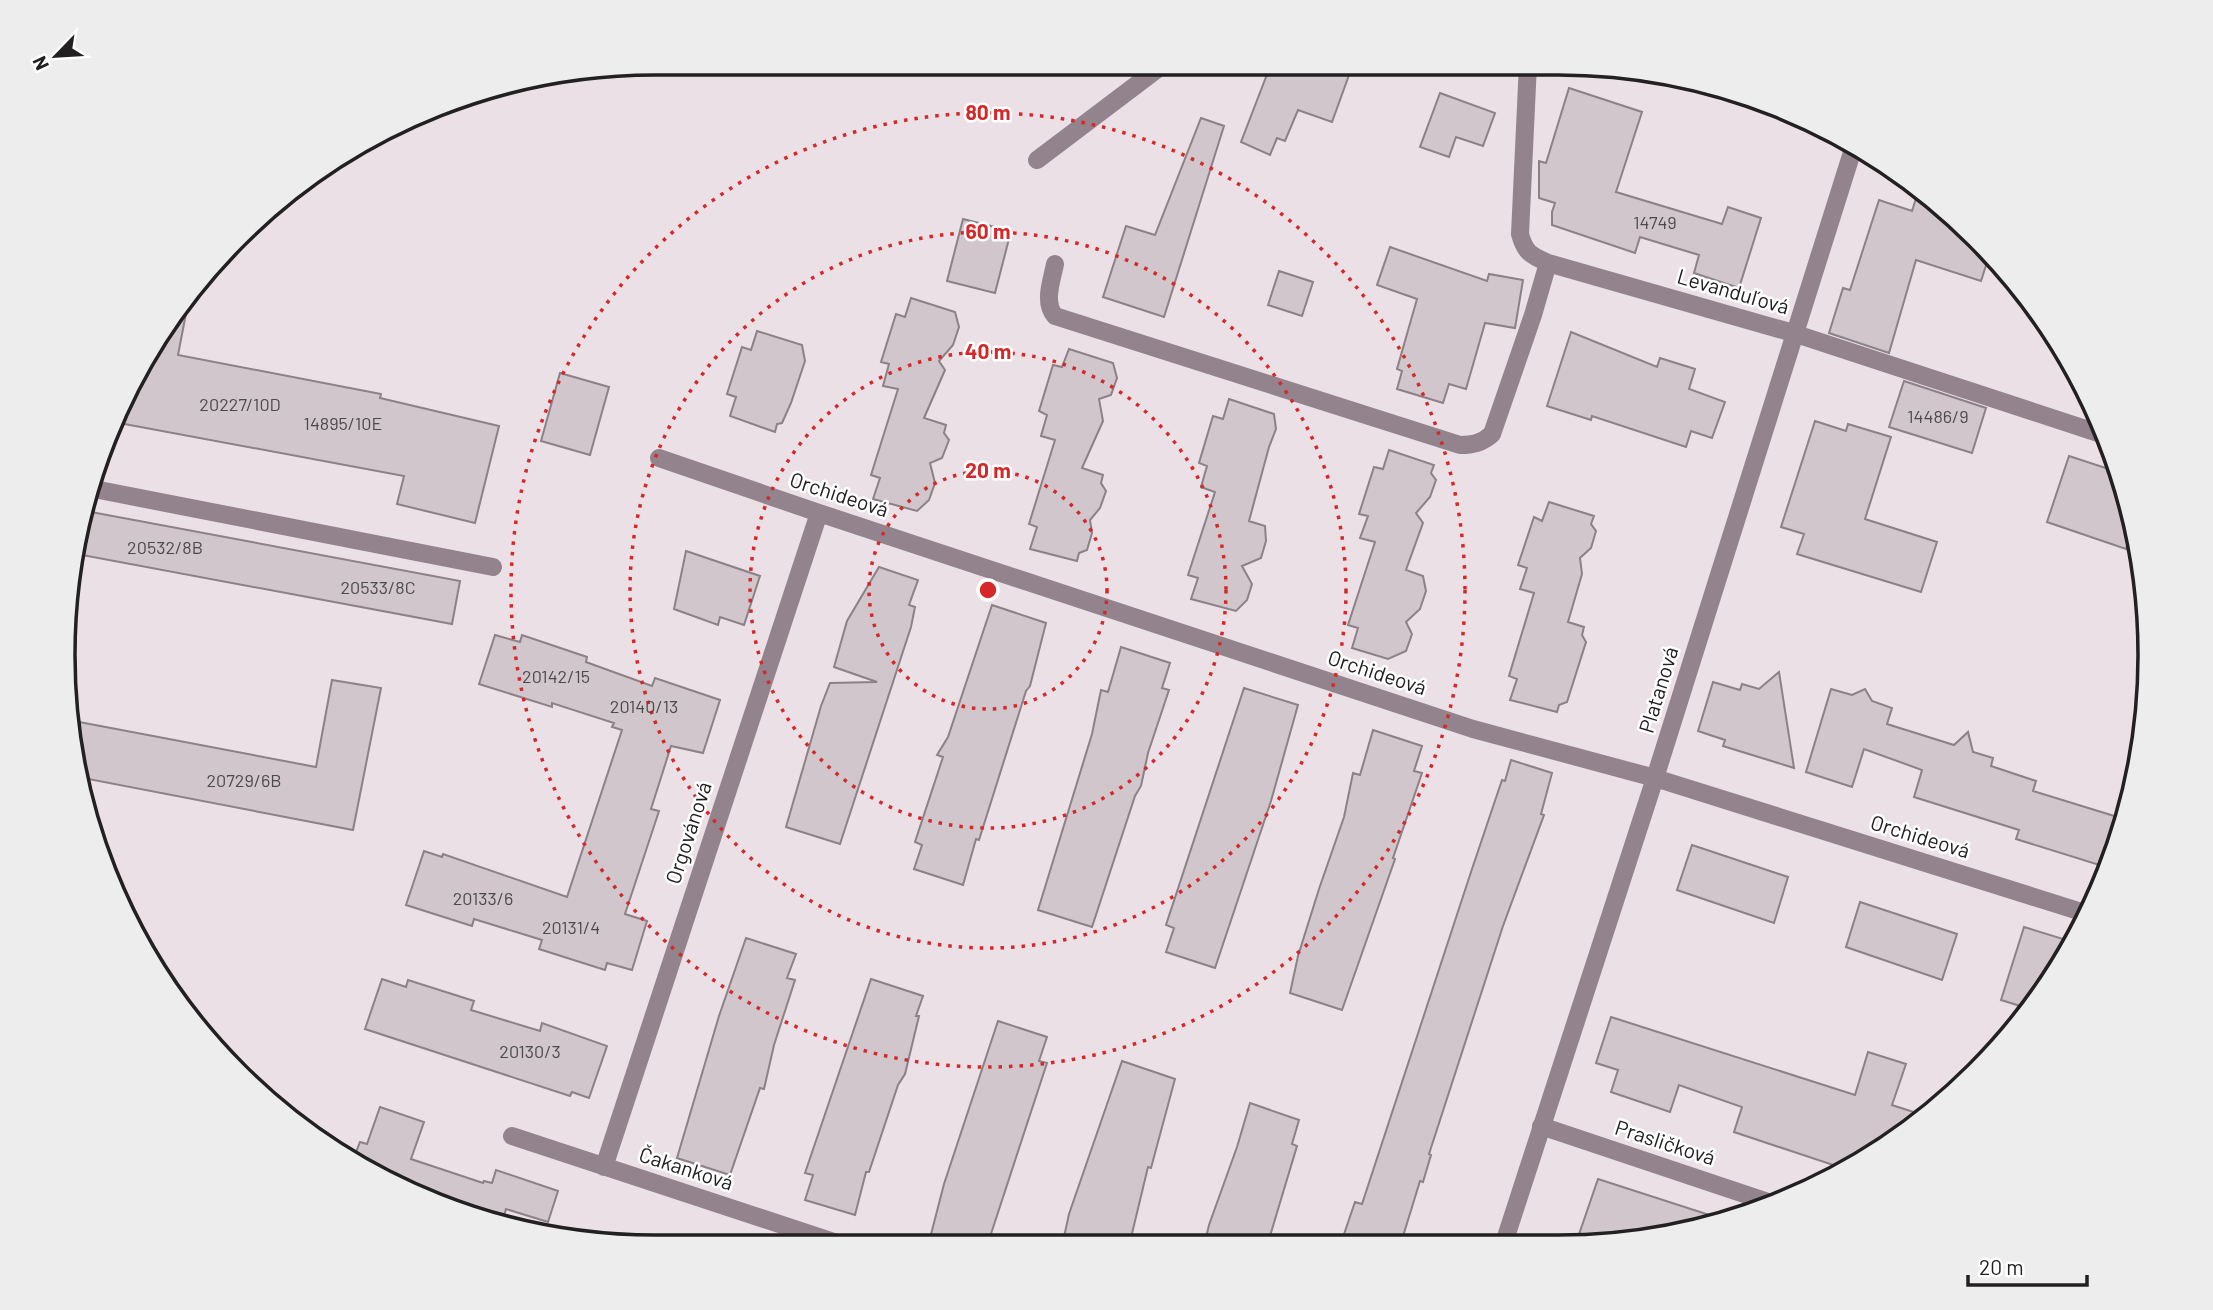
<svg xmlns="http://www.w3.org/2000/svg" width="2213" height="1310" font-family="Barlow,sans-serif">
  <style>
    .building { fill: #d0c6cc; stroke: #8b8187; stroke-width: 2 }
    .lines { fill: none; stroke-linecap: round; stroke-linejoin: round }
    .minor { stroke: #92838c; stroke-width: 18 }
    .ring { fill: none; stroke: #d62828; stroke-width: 3.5; stroke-dasharray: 3.5 7 }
    .labels { text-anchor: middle; stroke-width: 5; stroke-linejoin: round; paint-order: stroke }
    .number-label { font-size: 18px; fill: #4e4a4c }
    .street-label { font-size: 21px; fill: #232022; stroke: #fff }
    .rim { fill: none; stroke: #232022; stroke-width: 3.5 }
    .centre { fill: #d62828; stroke: #fff; stroke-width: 3.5 }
    .ring-label { font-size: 21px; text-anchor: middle; font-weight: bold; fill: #d62828; stroke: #fff; stroke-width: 5; stroke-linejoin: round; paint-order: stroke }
  </style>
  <rect width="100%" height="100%" fill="#eae0e6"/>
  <!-- building -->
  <path class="building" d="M1271,64H1353L1332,122L1298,110L1285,141L1277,138L1270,155L1241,142Z
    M1569,88L1642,112L1616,192L1722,224L1728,207L1761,218L1739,288L1694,273L1699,255L1640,237L1635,253L1552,225V212L1555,203L1539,198V161L1546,163Z
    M1440,93L1495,113L1483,146L1456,137L1449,157L1420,147Z
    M1201,118L1224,126L1164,317L1103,297L1126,226L1155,235Z
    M1919,189L1976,236L1990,253L1981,281L1916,260L1889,353L1829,333L1843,288L1850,290L1879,200L1912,211Z
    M963,219L1011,231L995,293L947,281Z
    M1390,247L1487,281L1489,274L1523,280L1515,328L1485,323L1466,389L1449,384L1443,403L1397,389L1402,371L1397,369L1417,299L1377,285Z
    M1279,271L1313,282L1302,316L1268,305Z
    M189,298L178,355L381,394L380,398L499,426L475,523L397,504L404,476L119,423L163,326Z
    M911,298L955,312L959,327L953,345L939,361L945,370L924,418L946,425L944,433L949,440L942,458L930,463L935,483L929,500L917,511L873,499L880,478L871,475L898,389L883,386L889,364L881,362L896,314L905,317Z
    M757,331L802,345L805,361L791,403L782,423L777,424L775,432L730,416L736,397L727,394L742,347L751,350Z
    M1571,332L1657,367L1660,358L1695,369L1689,389L1725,402L1712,438L1691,431L1686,447L1592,416L1591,420L1547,406Z
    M1069,349L1113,363L1117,378L1111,395L1099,399L1103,421L1082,468L1103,475L1101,483L1106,491L1100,508L1090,520L1092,533L1087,550L1079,553L1077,561L1030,549L1037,527L1029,524L1055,440L1041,436L1047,415L1039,411L1053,365L1062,367Z
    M560,373L609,387L590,455L541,441Z
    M1904,381L1986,408L1972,453L1889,427Z
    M1229,399L1274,414L1276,429L1269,447L1249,521L1265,526L1266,541L1261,558L1242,566L1252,584L1247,600L1236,611L1191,599L1198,578L1188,575L1215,492L1201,487L1207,466L1199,463L1213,416L1223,419Z
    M1815,421L1846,431L1848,424L1891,437L1865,519L1937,542L1921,592L1797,554L1804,534L1781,527Z
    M1389,450L1434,465L1431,473L1436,480L1430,497L1416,513L1423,523L1406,570L1423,576L1426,591L1420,609L1406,622L1412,634L1406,651L1388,659L1352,648L1358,628L1348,625L1375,542L1360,538L1368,516L1359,514L1374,467L1383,469Z
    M2069,456L2118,472L2134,525L2126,549L2047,522Z
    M1549,502L1594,516L1591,524L1596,531L1591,548L1580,558L1582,574L1568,622L1584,627L1582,635L1586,642L1567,702L1559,705L1557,712L1510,700L1517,679L1509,676L1534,593L1520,589L1527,568L1518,565L1534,517L1542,521Z
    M91,512L460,581L452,624L82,555Z
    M686,551L760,576L744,625L720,617L718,625L674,609Z
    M879,567L918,580L909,605L915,607L911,627L840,844L786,827L821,706L830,683L877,682L834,667L847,621Z
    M992,605L1046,623L1030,686L1026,691L979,840L976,839L963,885L914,869L922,845L915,842L943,757L937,755L948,737Z
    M495,635L520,642L522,635L587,657L586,662L652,686L655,678L720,700L703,753L671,746L651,809L659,811L625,914L647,921L632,970L607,963L605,970L539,949L542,940L474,919L472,926L406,905L424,851L442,857L443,854L567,897L622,730L612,727L614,723L552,703V707L479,684Z
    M1121,647L1170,663L1162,688L1169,690L1148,753L1141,786L1135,796L1092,927L1038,910L1092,734L1101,690L1108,692Z
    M1779,672L1794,768L1723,746L1725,740L1698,731L1713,682L1740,690L1742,684L1759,689Z
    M332,680L381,688L353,830L83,778L74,721L316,767Z
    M1244,688L1298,705L1271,801L1215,968L1166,952L1174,928L1166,925Z
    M1831,689L1852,695L1865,689L1872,701L1892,708L1887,724L1954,745L1968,732L1973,752L1993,758L1991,766L2036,781L2033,791L2124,819L2109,868L2016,839L2019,830L1914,797L1922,770L1864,749L1852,787L1806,772Z
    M1373,730L1422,746L1414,771L1422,773L1393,858L1395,859L1342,1010L1290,993L1298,956L1319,889L1344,817L1353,773L1360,775Z
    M1511,760L1552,773L1541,814L1544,815L1503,926L1429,1154L1431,1155L1423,1182L1420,1181L1400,1246H1340L1355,1202L1362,1204L1471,872L1502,780L1505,781Z
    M1692,845L1788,877L1774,923L1677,890Z
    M1860,902L1957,934L1942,980L1846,947Z
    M2024,927L2073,942L2050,984L2030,1009L2001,1000Z
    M746,938L796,954L787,978L795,980L774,1045L764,1089L760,1088L730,1175L677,1158L719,1016Z
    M382,979L406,987L408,980L474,1001L471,1010L540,1031L542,1023L607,1046L589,1098L572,1092L570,1096L365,1029Z
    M871,979L923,996L916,1016H919L905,1074L898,1085L869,1172H866L855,1215L805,1200L813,1175L805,1173Z
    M1611,1017L1855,1095L1868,1052L1906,1064L1892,1105L1923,1115L1848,1170L1734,1132L1742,1107L1679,1085L1670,1112L1611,1092L1618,1070L1596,1063Z
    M998,1021L1047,1037L1039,1061L1047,1063L987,1246H928L944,1184Z
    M1122,1061L1175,1079L1151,1168L1148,1167L1129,1246H1062L1069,1214Z
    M1250,1103L1299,1120L1292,1144L1297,1146L1267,1246H1204L1209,1225L1237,1147Z
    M380,1107L424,1122L411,1159L483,1183L484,1181L492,1183L496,1170L558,1191L548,1222L506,1209L502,1223L464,1215L353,1160L360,1142L367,1144Z
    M1598,1179L1725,1220L1597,1246H1575Z"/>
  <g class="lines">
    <!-- minor -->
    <path class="minor" d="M1528,64L1520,234C1525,253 1531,255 1548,263L1793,333L2107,436
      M1037,160L1164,64
      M1055,264C1052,280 1043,302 1055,316L1460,445C1473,445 1482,443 1492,434L1533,315L1548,263
      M659,458L819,513L1473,729L1655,778L2088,914
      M89,488L493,567
      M1541,1126L1774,1204
      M512,1136L846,1246
      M604,1167L819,513
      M1503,1246L1655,778L1854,146"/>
  </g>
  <!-- distance rings -->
  <g class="ring">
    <circle cx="988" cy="590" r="119"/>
    <circle cx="988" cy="590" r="238"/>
    <circle cx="988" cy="590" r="358"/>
    <circle cx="988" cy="590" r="477"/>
  </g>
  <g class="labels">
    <!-- number labels -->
    <g class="number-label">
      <text x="1655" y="229">14749</text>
      <text x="240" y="411">20227/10D</text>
      <text x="1938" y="423">14486/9</text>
      <text x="343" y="430">14895/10E</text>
      <text x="165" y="554">20532/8B</text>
      <text x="378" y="594">20533/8C</text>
      <text x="556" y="683">20142/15</text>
      <text x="644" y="713">20140/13</text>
      <text x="244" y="787">20729/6B</text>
      <text x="483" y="905">20133/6</text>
      <text x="571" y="934">20131/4</text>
      <text x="530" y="1058">20130/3</text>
    </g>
    <!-- street labels -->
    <g class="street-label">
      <text transform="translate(1733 292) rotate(16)" y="7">Levanduľová</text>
      <text transform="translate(839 495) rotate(18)" y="7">Orchideová</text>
      <text transform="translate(1377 673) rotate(18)" y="7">Orchideová</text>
      <text transform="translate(1659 690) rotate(-73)" y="7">Platanová</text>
      <text transform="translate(689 833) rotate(-72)" y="7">Orgovánová</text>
      <text transform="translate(1920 837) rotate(17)" y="7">Orchideová</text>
      <text transform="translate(1665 1143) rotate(18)" y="7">Prasličková</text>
      <text transform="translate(686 1169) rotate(18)" y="7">Čakanková</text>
    </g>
  </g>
  <!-- crop -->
  <path d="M0 0H2213V1310H0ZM655 75H1558A580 580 0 0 1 2138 655V655A580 580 0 0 1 1558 1235H655A580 580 0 0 1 75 655V655A580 580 0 0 1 655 75Z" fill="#ededed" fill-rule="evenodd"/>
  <path class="rim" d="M655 75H1558A580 580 0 0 1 2138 655V655A580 580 0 0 1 1558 1235H655A580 580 0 0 1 75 655V655A580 580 0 0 1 655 75Z"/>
  <circle cx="988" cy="590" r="10" class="centre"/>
  <g class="ring-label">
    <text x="988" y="120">80 m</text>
    <text x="988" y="239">60 m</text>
    <text x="988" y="359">40 m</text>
    <text x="988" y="478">20 m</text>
  </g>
  <!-- north arrow -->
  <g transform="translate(56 56) rotate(245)" stroke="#ffffff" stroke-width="5" paint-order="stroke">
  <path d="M0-5L12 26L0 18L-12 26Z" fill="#232022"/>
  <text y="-10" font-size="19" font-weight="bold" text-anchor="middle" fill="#232022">N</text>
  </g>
  <!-- scale -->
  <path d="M1968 1275v10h119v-10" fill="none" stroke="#232022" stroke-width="3.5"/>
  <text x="1979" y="1275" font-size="21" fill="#232022" stroke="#ffffff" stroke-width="5" paint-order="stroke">20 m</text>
</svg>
